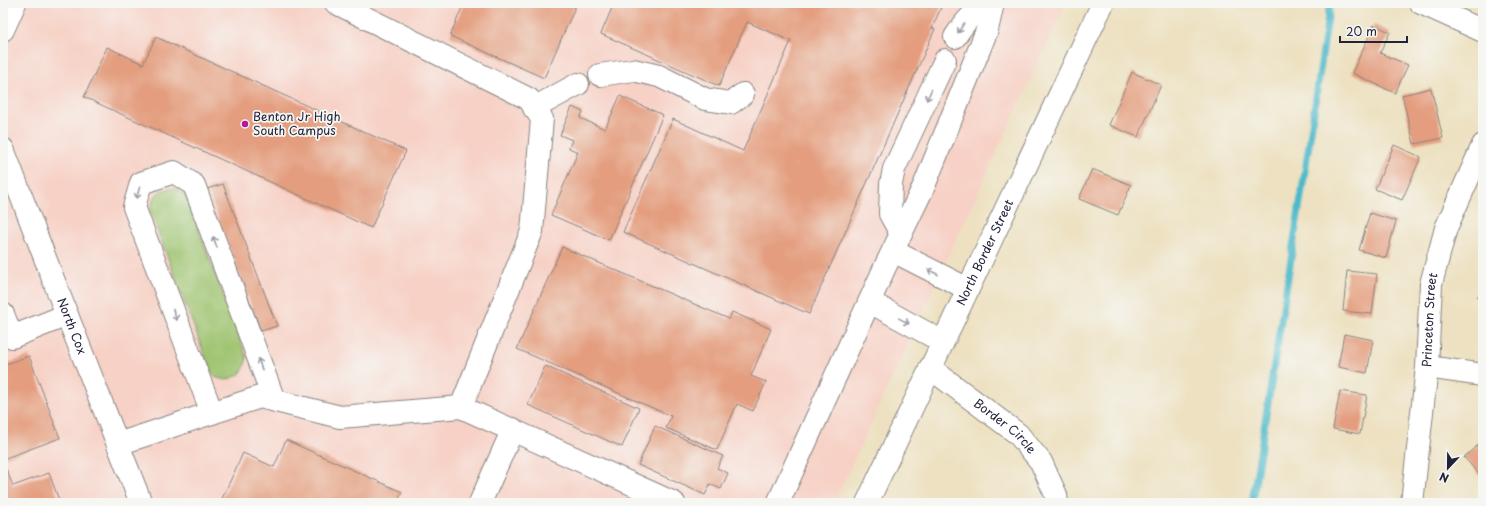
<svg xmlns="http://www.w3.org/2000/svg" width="1486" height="506" font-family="'Playpen Sans',sans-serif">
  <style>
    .built { fill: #f7d1c6 }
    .green { fill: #9dc36e; stroke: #607254 }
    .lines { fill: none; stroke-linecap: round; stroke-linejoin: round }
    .stream { stroke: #4ebaca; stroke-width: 7 }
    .building { fill: #e49e7f }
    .minor-casing { stroke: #88827e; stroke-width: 24 }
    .minor { stroke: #fff; stroke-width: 22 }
    .oneway { stroke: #9c9ca7 }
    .poi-dot { fill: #b5179e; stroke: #f6f6f2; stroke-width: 1.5 }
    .labels { text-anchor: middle; stroke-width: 3.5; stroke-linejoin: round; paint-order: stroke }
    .poi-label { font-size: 12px; fill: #22223b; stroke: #f6f6f2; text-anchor: start }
    .street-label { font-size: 12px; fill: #22223b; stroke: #f6f6f2 }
  </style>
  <rect width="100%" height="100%" fill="#f6f6f2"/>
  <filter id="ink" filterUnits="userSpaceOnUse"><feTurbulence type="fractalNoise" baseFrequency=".025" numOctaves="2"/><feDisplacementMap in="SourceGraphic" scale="8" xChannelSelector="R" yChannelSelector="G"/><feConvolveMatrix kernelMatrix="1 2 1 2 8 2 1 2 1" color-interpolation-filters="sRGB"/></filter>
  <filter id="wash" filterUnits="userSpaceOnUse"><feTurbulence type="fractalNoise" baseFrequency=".012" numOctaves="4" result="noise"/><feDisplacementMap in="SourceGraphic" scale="16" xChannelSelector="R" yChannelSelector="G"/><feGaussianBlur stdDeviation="0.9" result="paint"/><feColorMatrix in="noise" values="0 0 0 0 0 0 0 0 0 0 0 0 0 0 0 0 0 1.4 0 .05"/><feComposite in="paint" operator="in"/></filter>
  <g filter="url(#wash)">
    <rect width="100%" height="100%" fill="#ede1c1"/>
    <!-- built -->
    <path class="built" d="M3,3H1066L834,503H3Z"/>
    <!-- green -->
    <path class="green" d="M174,188L185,194L247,358L244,368L239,375L226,380L217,378L211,372L150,211C154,195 156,190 174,188Z"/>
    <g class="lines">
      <!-- stream -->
      <path class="stream" d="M1252,503L1306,165L1330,3"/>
    </g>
    <g id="blocks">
      <!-- building -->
      <path class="building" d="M464,3H577L544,78L450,36Z
        M614,3H943L932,28L935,29L809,314L623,232L673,119L743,151L791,41L747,22L719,86L601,34Z
        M1374,25L1390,32L1380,53L1408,65L1395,93L1352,73Z
        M156,37L406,151L371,228L84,97L107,47L143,64Z
        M1132,72L1161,85L1138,137L1109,125Z
        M1431,88L1443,138L1414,144L1402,95Z
        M620,96L663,115L609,240L551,215L578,152L569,148L572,140L560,135L572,107L583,112L580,118L605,129Z
        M1394,145L1421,157L1402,200L1375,189Z
        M1092,169L1131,185L1118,215L1079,199Z
        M223,184L277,326L261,331L207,189Z
        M1370,213L1396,221L1386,258L1359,250Z
        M562,247L729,319L732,312L771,329L751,376L766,382L753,411L737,404L717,450L666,428L671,416L517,349Z
        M1347,271L1377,274L1372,314L1343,311Z
        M1483,290V302L1477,297Z
        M1344,334L1373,340L1367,373L1338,367Z
        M29,356L60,438L3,459V365Z
        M545,366L639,408L622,447L528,405Z
        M1340,391L1367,395L1360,434L1333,429Z
        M655,426L723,456L717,468L728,473L721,489L710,484L705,495L638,465Z
        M286,440L402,492L397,503H220L243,453L274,467Z
        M1483,441V479L1464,457Z
        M3,461L13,486L49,473L60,503H3Z"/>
    </g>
  </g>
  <g filter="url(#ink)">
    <use href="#blocks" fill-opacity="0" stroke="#88827e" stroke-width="1"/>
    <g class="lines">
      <defs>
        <g id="minor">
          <path d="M336,3L529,99L542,119L532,231L461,407L674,503"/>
          <path d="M1421,3L1483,31"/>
          <path d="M3,30L15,3"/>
          <path d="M955,37C967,19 971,13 992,5"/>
          <path d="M600,75L633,70L659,76L705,99L731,103L743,94"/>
          <path d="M534,108L578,84"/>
          <path id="s1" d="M3,149L67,315L141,503"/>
          <path d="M901,234L890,214L891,184L894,169L945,60"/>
          <path d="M893,251L968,289"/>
          <path d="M870,302L943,342"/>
          <path d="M3,314L12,337L67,315"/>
          <path d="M1427,367L1483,375"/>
          <path id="s2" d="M930,368L1018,434L1041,462L1056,495L1057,503"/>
          <path d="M212,413L134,207L141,183L174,172L194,185L274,400"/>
          <path d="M118,444L260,397L340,417L461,407"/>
          <path d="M480,503L513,429"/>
          <path d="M778,503L885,267L924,186L987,30L993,3"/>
          <path id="s3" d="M867,503C945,336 1025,170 1103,3"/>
          <path id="s4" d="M1412,503L1427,367L1431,284L1446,228L1483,145"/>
        </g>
      </defs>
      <!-- minor casing -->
      <use href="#minor" class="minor-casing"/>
      <!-- minor -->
      <use href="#minor" class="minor"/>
    </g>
    <!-- one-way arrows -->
    <defs><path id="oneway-shaft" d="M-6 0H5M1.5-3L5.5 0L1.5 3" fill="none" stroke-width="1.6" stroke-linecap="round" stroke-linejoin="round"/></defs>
    <g class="oneway">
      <use href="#oneway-shaft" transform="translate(961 28) rotate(122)"/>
      <use href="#oneway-shaft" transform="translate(929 95) rotate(115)"/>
      <use href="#oneway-shaft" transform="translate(138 193) rotate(106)"/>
      <use href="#oneway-shaft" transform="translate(215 242) rotate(-110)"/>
      <use href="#oneway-shaft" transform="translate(933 272) rotate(-153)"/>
      <use href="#oneway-shaft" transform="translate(175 315) rotate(69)"/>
      <use href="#oneway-shaft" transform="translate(904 321) rotate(29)"/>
      <use href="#oneway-shaft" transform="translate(260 364) rotate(-110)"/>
    </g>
  </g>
  <!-- markers -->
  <circle class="poi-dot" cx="245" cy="124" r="4"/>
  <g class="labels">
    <!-- poi labels -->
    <g class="poi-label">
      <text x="253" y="121">Benton Jr High<tspan x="253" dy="14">South Campus</tspan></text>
    </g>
    <!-- street labels -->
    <g class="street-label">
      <text dy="4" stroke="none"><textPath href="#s3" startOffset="277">North Border Street</textPath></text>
      <text dy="4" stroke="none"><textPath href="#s4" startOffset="184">Princeton Street</textPath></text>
      <text dy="4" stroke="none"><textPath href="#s1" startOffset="190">North Cox</textPath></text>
      <text dy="4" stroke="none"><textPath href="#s2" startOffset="95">Border Circle</textPath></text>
    </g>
  </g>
  <!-- margin -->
  <rect width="1486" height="506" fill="none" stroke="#f6f6f2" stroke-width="16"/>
  <!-- north arrow -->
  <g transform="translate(1448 468) rotate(202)" stroke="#f6f6f2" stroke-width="3" paint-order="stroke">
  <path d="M0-3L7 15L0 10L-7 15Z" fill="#22223b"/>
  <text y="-6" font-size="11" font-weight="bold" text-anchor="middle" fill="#22223b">N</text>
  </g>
  <!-- scale -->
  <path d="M1340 36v6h67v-6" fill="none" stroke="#22223b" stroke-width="2"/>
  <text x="1346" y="36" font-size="12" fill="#22223b" stroke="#f6f6f2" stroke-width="3" paint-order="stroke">20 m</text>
</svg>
